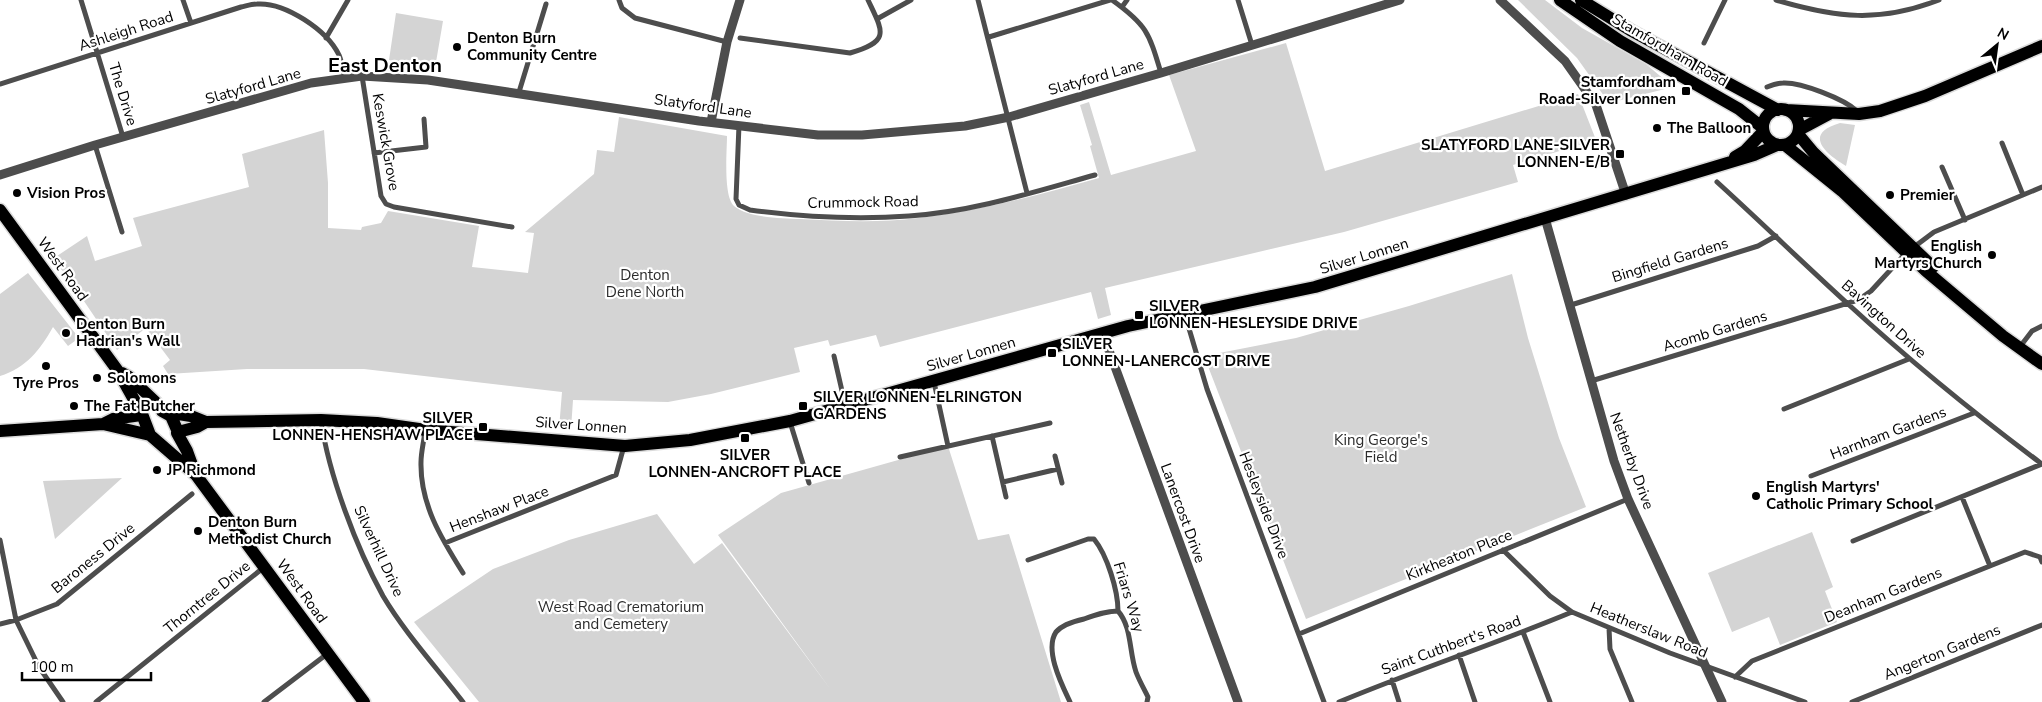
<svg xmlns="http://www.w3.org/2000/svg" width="2042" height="702" font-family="'Nunito Sans',sans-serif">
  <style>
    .green { fill: #d4d4d4 }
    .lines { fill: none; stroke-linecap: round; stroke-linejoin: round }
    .primary-casing { stroke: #dbdbdb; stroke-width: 15 }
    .minor { stroke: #4d4d4d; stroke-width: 5 }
    .tertiary { stroke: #4d4d4d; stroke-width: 9 }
    .primary { stroke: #000; stroke-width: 12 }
    .poi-dot { fill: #000; stroke: #fff; stroke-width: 2 }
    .labels { text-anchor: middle; stroke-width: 4.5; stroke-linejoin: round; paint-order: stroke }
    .street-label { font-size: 15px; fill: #000; stroke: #fff }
    .poi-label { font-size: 15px; font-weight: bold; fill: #000; stroke: #fff; text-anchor: start }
    .park-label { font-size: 15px; fill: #2b2b2b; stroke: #fff }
    .district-label { font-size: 20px; font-weight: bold; fill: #000; stroke: #fff }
  </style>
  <rect width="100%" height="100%" fill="#fff"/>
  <!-- green -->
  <path class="green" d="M1518,0H1545L1582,28L1646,64L1673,87L1609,103L1577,58Z
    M396,13L443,21L435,68L389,60Z
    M1286,43L1325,171L1578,94L1596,140L1513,165L1518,182L1344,232L1105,288L1111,315L1098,319L1091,292L880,347L876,335L830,346L828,340L794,348L800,372L711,394L668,402L573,400L571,429H559L562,392L364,369H247L168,374L163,366L170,360L146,328L117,350L65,273L51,260L87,236L95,261L142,246L133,218L249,187L242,154L324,130L328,183V228L361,230L362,227L381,223L388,211L479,226L472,267L528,273L534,233L525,232L594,174L597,150L614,152L619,117L727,136C727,151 723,196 734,206C748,218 782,218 800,219C839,221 879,223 918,218C979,211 1039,195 1099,178L1090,146L1092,145L1080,105L1089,102L1111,175L1196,151L1169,75Z
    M1840,123L1855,125L1846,166C1826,154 1802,134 1840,123Z
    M28,273L79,338L68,346L53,327C40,350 26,368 0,376V294Z
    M1512,274L1528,338L1559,438L1586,507L1306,619L1204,356L1296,338L1409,306Z
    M948,446L978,540L1009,534L1061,702H479L414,622L493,569L569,540L657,514L694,564L722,543L831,690L718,535L781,493Z
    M122,478L55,539L43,481Z
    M1812,532L1833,587L1825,591L1837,622L1780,645L1769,617L1732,632L1708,573Z"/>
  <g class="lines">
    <defs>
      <path id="primary" d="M1560,0L1620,41L1739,109L1763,128
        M1581,0L1630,30L1778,110
        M1763 127a18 18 0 1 1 36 0a18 18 0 1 1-36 0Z
        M1786,110L1859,114L1880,111L1925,96L2042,46
        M1799,130L1829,114
        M1798,134L1813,152L1933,267
        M1785,145L1842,191L1926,271L2003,336L2042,364
        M1735,157L1745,151L1763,132
        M0,210L118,371L142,414
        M122,373L129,377L165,411
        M162,411L171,416L178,432
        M166,412L191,416L206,422L321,420L377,423L426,430L625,446L690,440L790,421L1128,326L1315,287L1754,155L1777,145
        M142,414L150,435L196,475L364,702
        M103,424L113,419L141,415
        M0,431L103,424L150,435
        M178,432L197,427L206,422
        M177,433L187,451L195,473"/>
    </defs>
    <!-- primary casing -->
    <use href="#primary" class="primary-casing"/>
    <!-- minor -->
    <path class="minor" d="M81,0L123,137
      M183,0L191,23
      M619,0L622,8L635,18L727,42
      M978,0L1027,193
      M1112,0C1147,25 1149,33 1161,73
      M1238,0L1252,45
      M1776,0C1837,18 1879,23 1939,0
      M1122,7L1127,0
      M877,19L911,0
      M989,37L1110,0
      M326,38L348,0
      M740,38L850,53C891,41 883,32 868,0
      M1704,43L1725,0
      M362,76L381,196L386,204L394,207L512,227
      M0,84L241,7C246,6 252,4 257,4C285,2 327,30 339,55C342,62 343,71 345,78
      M1767,87C1772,85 1778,83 1783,83C1801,82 1844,99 1857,111
      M519,92L546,4
      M739,125L736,199L739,205L750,210C803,217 856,220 909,216C972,212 1034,192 1095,175
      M2002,143L2023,195
      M95,145L122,232
      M374,153L426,147L424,119
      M1942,167L1965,220
      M1717,182C1761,222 1804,264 1848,304C1910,361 1975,414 2042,464
      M1914,247L1934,232L2042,187
      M1571,305L1758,246L1776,236
      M1185,315L1207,389L1324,702
      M2019,348L2032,331L2042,326
      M834,356L845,404
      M1591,381L1858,300L1871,291L1906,253
      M934,382L948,446
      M1784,409L1909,359
      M321,421C329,475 356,547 383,596C405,633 437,668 463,702
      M790,422L809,483
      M425,431C424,441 421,452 421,462C420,504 441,538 463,573
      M992,436L1006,497
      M1055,456L1062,483
      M900,457L1050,423
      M1811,476L1974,413
      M1003,482L1058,469
      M1962,497L1990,566
      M0,540L16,620L39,667L63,702
      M1853,541L2042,464
      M445,543L616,475L624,446
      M1503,550L1550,596L1572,612L1670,653L1805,702
      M1028,560L1088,539H1094C1107,555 1118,590 1118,611C1132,627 1129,652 1136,672C1139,680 1144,689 1148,697L1147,702
      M0,624L16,620L57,604L192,494
      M1609,628L1610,649L1632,702
      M1523,632L1550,702
      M1299,634L1628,499
      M1459,655L1475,702
      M1735,677L1752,661L2025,552L2040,557L2042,562
      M1392,680L1399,702
      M96,702L263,568
      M264,702L327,654
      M1070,702C1062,685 1044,650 1056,632C1062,625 1075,621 1084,619C1095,615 1106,611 1118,611
      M1339,702C1416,670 1495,644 1572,612
      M1852,702L2042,625"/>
    <!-- tertiary -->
    <path class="tertiary" d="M1500,0L1565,61L1596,105L1626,195
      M711,122L727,42L740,0
      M0,175L95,145L311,83L362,76L428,80L699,121L818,135H862L965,126L1009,117L1161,73L1400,0
      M1545,218L1614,461L1628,499L1722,702
      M1103,334L1238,702"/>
    <!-- primary -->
    <use href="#primary" class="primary"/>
  </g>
  <!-- markers -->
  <g class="poi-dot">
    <circle cx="457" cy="47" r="5"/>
    <rect x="1681" y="86" width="10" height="10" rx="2.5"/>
    <circle cx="1657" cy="128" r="5"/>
    <rect x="1615" y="149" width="10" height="10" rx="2.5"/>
    <circle cx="17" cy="193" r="5"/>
    <circle cx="1890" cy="195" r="5"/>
    <circle cx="1992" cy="255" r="5"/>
    <rect x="1134" y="310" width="10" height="10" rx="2.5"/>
    <circle cx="66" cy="333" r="5"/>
    <rect x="1047" y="348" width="10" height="10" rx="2.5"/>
    <circle cx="46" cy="366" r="5"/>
    <circle cx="97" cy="378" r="5"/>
    <circle cx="74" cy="406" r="5"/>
    <rect x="798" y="401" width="10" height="10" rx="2.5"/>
    <rect x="478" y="422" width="10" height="10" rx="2.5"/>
    <rect x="740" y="433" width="10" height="10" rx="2.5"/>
    <circle cx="157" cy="470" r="5"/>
    <circle cx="1756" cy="496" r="5"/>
    <circle cx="198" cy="531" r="5"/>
  </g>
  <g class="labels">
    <!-- street labels -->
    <g class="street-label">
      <text transform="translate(126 31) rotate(-18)" y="5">Ashleigh Road</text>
      <text transform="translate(1670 50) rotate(30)" y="5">Stamfordham Road</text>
      <text transform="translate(1096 77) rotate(-16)" y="5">Slatyford Lane</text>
      <text transform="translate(253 86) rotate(-16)" y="5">Slatyford Lane</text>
      <text transform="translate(123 94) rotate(73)" y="5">The Drive</text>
      <text transform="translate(703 106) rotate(8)" y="5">Slatyford Lane</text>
      <text transform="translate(386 142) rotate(80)" y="5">Keswick Grove</text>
      <text transform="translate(863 202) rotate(-1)" y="5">Crummock Road</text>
      <text transform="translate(1364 256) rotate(-17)" y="5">Silver Lonnen</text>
      <text transform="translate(1670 260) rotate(-17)" y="5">Bingfield Gardens</text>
      <text transform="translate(63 269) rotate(54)" y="5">West Road</text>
      <text transform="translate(1884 319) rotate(42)" y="5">Bavington Drive</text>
      <text transform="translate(1715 331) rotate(-17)" y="5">Acomb Gardens</text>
      <text transform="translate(971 354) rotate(-16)" y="5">Silver Lonnen</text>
      <text transform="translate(581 425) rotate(4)" y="5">Silver Lonnen</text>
      <text transform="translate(1888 433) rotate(-21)" y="5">Harnham Gardens</text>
      <text transform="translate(1632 461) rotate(70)" y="5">Netherby Drive</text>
      <text transform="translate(1264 505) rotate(69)" y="5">Hesleyside Drive</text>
      <text transform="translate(499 509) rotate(-21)" y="5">Henshaw Place</text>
      <text transform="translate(1183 513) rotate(70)" y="5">Lanercost Drive</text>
      <text transform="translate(379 551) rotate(65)" y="5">Silverhill Drive</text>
      <text transform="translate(1459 555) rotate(-22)" y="5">Kirkheaton Place</text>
      <text transform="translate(93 558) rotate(-39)" y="5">Baroness Drive</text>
      <text transform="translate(302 591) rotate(54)" y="5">West Road</text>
      <text transform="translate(1883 595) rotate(-22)" y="5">Deanham Gardens</text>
      <text transform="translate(207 597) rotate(-39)" y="5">Thorntree Drive</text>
      <text transform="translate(1129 597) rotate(73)" y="5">Friars Way</text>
      <text transform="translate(1649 630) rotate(22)" y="5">Heatherslaw Road</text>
      <text transform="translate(1451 645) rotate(-20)" y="5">Saint Cuthbert's Road</text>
      <text transform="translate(1942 652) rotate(-22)" y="5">Angerton Gardens</text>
    </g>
    <!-- poi labels -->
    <g class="poi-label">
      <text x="467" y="43">Denton Burn<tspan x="467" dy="17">Community Centre</tspan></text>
      <text x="1676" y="87" text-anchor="end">Stamfordham<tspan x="1676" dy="17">Road-Silver Lonnen</tspan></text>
      <text x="1667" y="133">The Balloon</text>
      <text x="1610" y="150" text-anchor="end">SLATYFORD LANE-SILVER<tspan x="1610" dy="17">LONNEN-E/B</tspan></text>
      <text x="27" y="198">Vision Pros</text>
      <text x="1900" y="200">Premier</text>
      <text x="1982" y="251" text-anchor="end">English<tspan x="1982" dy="17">Martyrs Church</tspan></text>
      <text x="1149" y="311">SILVER<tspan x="1149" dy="17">LONNEN-HESLEYSIDE DRIVE</tspan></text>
      <text x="76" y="329">Denton Burn<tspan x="76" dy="17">Hadrian's Wall</tspan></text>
      <text x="1062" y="349">SILVER<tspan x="1062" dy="17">LONNEN-LANERCOST DRIVE</tspan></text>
      <text x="107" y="383">Solomons</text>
      <text x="46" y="388" text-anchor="middle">Tyre Pros</text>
      <text x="813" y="402">SILVER LONNEN-ELRINGTON<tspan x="813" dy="17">GARDENS</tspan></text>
      <text x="84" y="411">The Fat Butcher</text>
      <text x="473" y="423" text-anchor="end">SILVER<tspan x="473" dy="17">LONNEN-HENSHAW PLACE</tspan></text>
      <text x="745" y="460" text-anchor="middle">SILVER<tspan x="745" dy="17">LONNEN-ANCROFT PLACE</tspan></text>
      <text x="167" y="475">JP Richmond</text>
      <text x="1766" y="492">English Martyrs'<tspan x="1766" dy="17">Catholic Primary School</tspan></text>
      <text x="208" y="527">Denton Burn<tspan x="208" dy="17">Methodist Church</tspan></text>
    </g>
    <!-- park labels -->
    <g class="park-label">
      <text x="645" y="280">Denton<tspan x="645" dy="17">Dene North</tspan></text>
      <text x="1381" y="445">King George's<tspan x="1381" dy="17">Field</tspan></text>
      <text x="621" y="612">West Road Crematorium<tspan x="621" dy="17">and Cemetery</tspan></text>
    </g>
    <!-- district labels -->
    <g class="district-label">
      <text x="385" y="72">East Denton</text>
    </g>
  </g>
  <!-- north arrow -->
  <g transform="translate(1997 45) rotate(29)" stroke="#ffffff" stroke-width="4" paint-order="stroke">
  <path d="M0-4L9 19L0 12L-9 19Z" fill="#000000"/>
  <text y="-8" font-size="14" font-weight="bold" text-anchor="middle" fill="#000000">N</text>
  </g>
  <!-- scale -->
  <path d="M22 672v8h129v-8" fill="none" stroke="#000000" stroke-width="2.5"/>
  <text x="30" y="672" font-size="15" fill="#000000" stroke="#ffffff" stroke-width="4" paint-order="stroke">100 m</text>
</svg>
